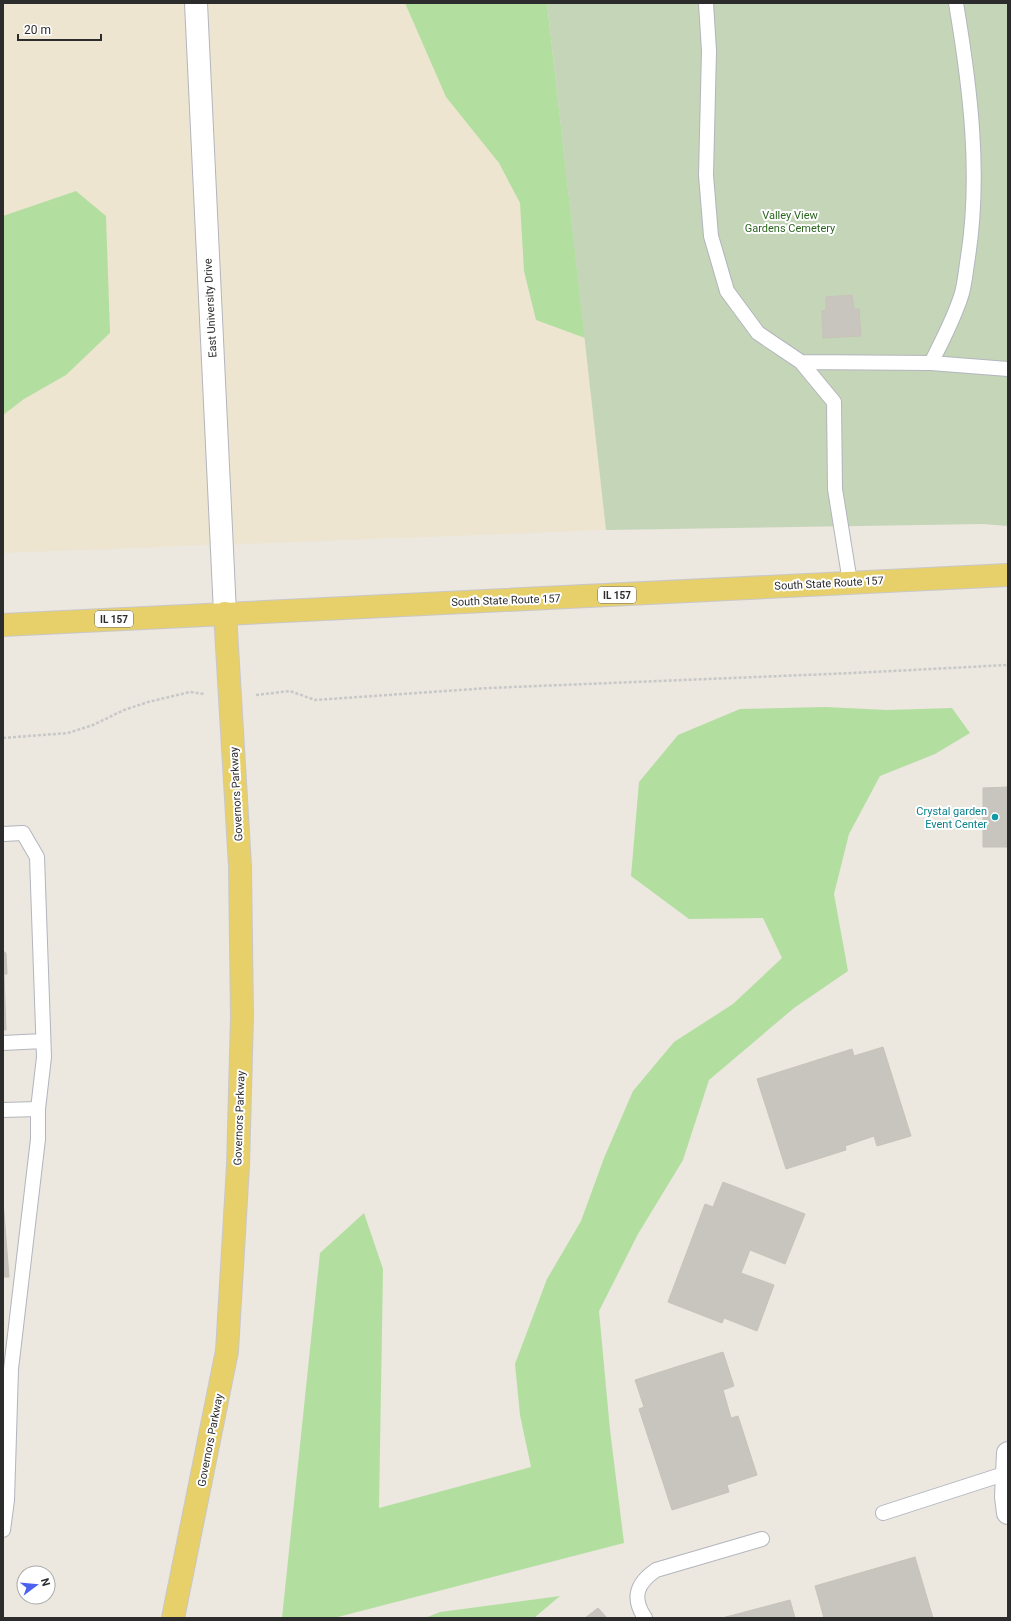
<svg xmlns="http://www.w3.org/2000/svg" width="1011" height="1621" font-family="Roboto,sans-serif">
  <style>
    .education { fill: #ede5d0 }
    .green { fill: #b2dfa0 }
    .cemetery { fill: #c5d5b8 }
    .building { fill: #c8c5be; stroke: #c8c3b9 }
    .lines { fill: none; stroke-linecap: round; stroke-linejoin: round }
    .service-casing { stroke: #b3b5be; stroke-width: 16 }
    .minor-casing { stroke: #b3b5be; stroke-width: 24 }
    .secondary-casing { stroke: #b3b5be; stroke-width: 24 }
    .primary-casing { stroke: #c8c8c8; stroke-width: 24 }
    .path { stroke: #c8c8c8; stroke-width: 2.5; stroke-dasharray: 3 2; stroke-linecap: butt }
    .service { stroke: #fff; stroke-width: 14 }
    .minor { stroke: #fff; stroke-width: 22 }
    .secondary { stroke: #fff; stroke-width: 22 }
    .primary { stroke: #e7d069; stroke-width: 22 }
    .culture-dot { fill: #0f9aa8; stroke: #fff; stroke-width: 1.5 }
    .labels { text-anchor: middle; stroke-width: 4; stroke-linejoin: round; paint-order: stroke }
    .shield { fill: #fff; stroke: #6b6b6b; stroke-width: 1 }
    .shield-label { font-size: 10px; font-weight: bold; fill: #2c2c2c }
    .park-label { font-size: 11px; fill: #2b6520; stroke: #fff }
    .street-label { font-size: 11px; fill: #2c2c2c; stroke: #fff }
    .culture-label { font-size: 11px; fill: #0d838f; stroke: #fff; text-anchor: end }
  </style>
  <rect width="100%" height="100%" fill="#ece7df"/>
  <!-- education -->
  <path class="education" d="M3,3H547L606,530L3,553Z"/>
  <!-- green -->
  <path class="green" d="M405,3H547L585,338L536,320L524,271L520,203L499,163L446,97Z
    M76,191L106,216L110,333L66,375L24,399L3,415V216Z
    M825,707L887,710L952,708L970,733L935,754L880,776L849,834L834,894L848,971L794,1008L709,1080L683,1160L638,1234L599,1311L610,1430L624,1543L334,1618H282L320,1253L364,1213L383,1269L379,1508L531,1467L520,1415L515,1364L547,1279L581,1221L604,1158L633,1091L674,1042L733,1004L782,958L763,918L689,919L631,876L639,782L678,735L740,709Z
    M560,1596L534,1618H425L440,1612Z"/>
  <!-- cemetery -->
  <path class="cemetery" d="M547,3H1008V526L984,524L606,530Z"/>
  <!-- building -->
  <path class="building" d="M852,295L854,309H859L861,336L823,338L822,311L826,310V297Z
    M1008,787V847H983V788Z
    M3,951L6,953L7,974H4L6,1030H3Z
    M883,1047L911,1136L877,1146L874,1136L845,1146L846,1150L786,1169L757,1079L852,1049L854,1056Z
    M723,1182L805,1214L785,1264L750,1250L741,1273L774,1285L757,1331L724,1318L722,1323L668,1302L705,1204L713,1207Z
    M3,1200L9,1277H3Z
    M723,1352L734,1386L723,1390L731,1418L738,1416L757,1475L727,1485L729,1492L672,1510L639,1409L644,1407L635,1380Z
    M915,1557L933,1618H824L815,1586Z
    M790,1600L795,1618H722Z
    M598,1608L607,1618H585Z"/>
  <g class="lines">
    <defs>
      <path id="service" d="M706,3L709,51L706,175L711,236L727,291L758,333L801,362L931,363L1008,369
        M801,362L834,402L835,489L850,582
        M931,363C942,341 955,317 962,293C965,282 966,269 968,257C981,173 970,86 956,3
        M3,834L23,833L37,857L44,1057L38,1109
        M3,1043L43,1041
        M3,1110L38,1109V1139L11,1369L7,1500L3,1530
        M883,1513L1007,1473
        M645,1618C631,1597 637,1583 656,1570L762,1539"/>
      <path id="minor" d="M1008,1453L1006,1497L1008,1513"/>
      <path id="secondary" d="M196,3L225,613"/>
      <path id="primary" d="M3,625L1008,575
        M173,1618L227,1351L238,1166L242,1017L240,866L225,613"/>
    </defs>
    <!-- service casing -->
    <use href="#service" class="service-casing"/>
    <!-- minor casing -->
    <use href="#minor" class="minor-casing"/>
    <!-- secondary casing -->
    <use href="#secondary" class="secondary-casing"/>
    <!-- primary casing -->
    <use href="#primary" class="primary-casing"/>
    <!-- path -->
    <path class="path" d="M256,695L290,691L315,700L489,688L853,673L1008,665
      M3,738L68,733L93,725L124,710L148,702L190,692L205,694"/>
    <!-- service -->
    <use href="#service" class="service"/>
    <!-- minor -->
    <use href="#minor" class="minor"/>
    <!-- secondary -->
    <use href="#secondary" class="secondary"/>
    <!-- primary -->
    <use href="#primary" class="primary"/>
  </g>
  <!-- markers -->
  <circle class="culture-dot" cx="995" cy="817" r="4"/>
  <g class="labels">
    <!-- shield labels -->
    <g class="shield">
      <rect x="598" y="587" width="38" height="16" rx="3"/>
      <rect x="95" y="611" width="38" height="16" rx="3"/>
    </g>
    <g class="shield-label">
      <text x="617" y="599">IL 157</text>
      <text x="114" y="623">IL 157</text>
    </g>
    <!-- park labels -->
    <g class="park-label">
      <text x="790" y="219">Valley View<tspan x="790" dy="13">Gardens Cemetery</tspan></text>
    </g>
    <!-- street labels -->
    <g class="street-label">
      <text transform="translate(210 308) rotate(-93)" y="4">East University Drive</text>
      <text transform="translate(829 583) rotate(-3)" y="4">South State Route 157</text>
      <text transform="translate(506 600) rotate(-2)" y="4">South State Route 157</text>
      <text transform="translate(236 794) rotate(-93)" y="4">Governors Parkway</text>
      <text transform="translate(239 1118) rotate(-88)" y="4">Governors Parkway</text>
      <text transform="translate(210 1440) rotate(-79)" y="4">Governors Parkway</text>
    </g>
    <!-- culture labels -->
    <g class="culture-label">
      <text x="987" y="815">Crystal garden<tspan x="987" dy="13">Event Center</tspan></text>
    </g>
  </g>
  <!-- border -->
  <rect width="1011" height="1621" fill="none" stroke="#2c2c2c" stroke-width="8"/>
  <!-- north arrow -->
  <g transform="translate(36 1585) rotate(74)"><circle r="19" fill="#ffffff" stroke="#ababab"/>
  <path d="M0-3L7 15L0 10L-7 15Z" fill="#4b62ee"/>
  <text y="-6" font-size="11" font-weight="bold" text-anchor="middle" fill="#2c2c2c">N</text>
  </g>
  <!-- scale -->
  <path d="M18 34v6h83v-6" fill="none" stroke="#2c2c2c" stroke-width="2"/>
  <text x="24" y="34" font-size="12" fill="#2c2c2c" stroke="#ffffff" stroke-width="3" paint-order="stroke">20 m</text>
</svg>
